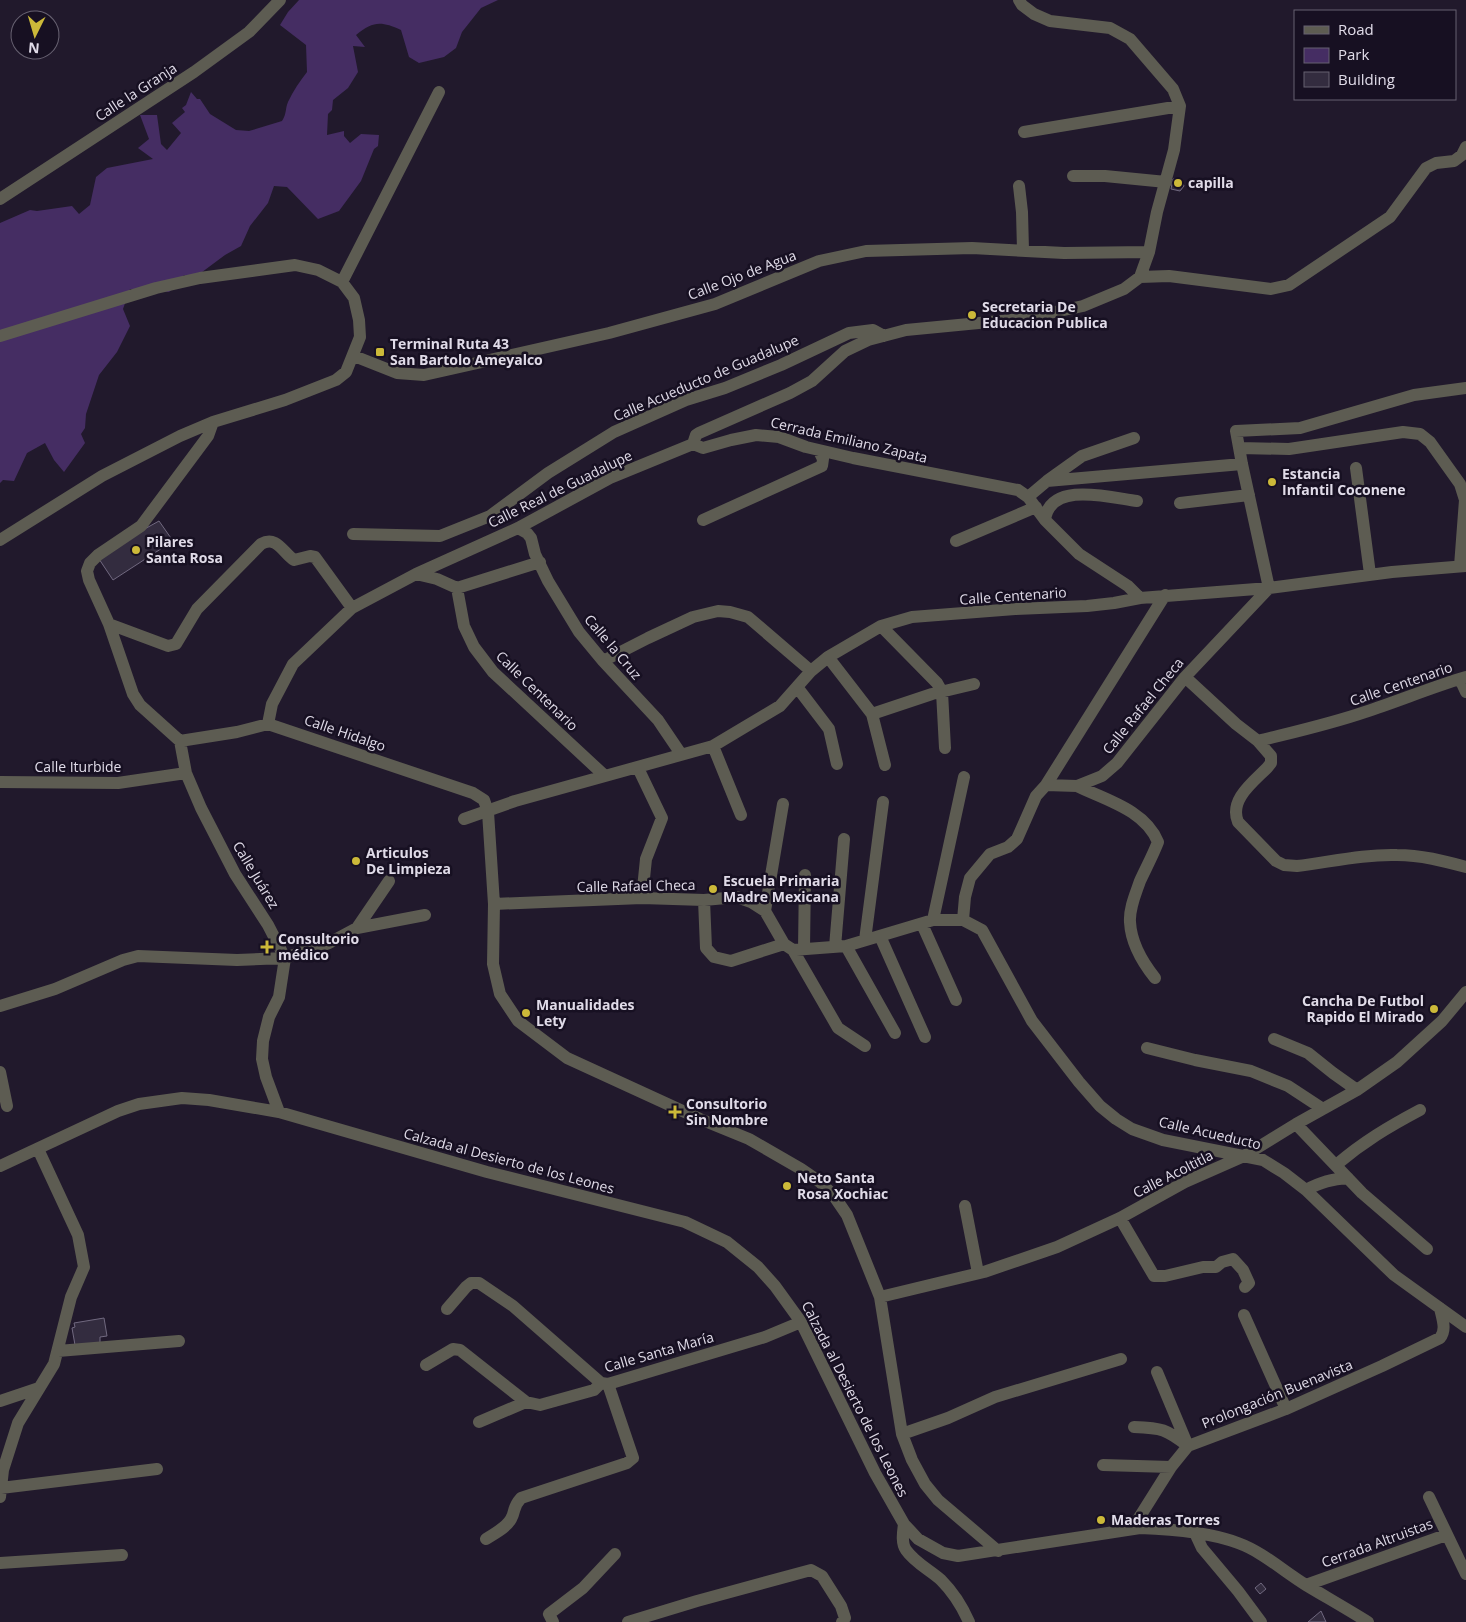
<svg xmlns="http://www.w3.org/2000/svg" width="1466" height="1622" font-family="'Open Sans',sans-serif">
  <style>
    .green { fill: #452d63 }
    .building { fill: #332c3f; stroke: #716980 }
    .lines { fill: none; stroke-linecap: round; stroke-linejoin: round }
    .minor { stroke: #5d5c52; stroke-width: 12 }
    .poi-dot { fill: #ccb939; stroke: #171022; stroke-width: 2 }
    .labels { text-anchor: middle; stroke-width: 5; stroke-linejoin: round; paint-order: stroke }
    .street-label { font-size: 14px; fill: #e0dbe8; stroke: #171022 }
    .poi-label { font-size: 14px; font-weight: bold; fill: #e0dbe8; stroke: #171022; text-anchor: start }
  </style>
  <rect width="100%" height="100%" fill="#21192c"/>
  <!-- green -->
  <path class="green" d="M299,0H498L481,8L462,32L456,48L444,57L419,63L409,57L401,30C381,21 373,21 356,35L365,47L353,46L358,72L348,88L333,100L332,110L328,114L327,135L344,131V136L350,143L361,134L379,135L378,146L374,149L361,181L339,211L318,219L287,187L274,186L268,203L250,226L241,246L225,255L190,281L184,275L177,286L169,292L130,289L123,309L130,326L117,352L99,375L86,414L85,428L81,434L85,443L64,472L54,460L45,443L27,453L14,481L3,480L0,483V223L30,210L37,211L72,206L79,214L90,205L96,177L107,168L153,159L138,148L149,139L140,115H157L161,144L167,150L181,133L172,123L185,112L182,108L186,105L191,92L197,99H200L210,114L236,130L249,131L282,121C287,113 285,109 288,102C293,91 300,81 307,72L306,45L280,25L288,12Z"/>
  <!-- building -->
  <path class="building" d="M1173,179L1181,180L1184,186L1180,191L1171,189Z
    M159,521L173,541L113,580L99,559L132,536Z
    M104,1318L107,1336L100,1337V1343L75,1345L72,1328L75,1327L74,1323Z
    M1261,1583L1266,1589L1260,1594L1255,1588Z
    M1321,1611L1326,1622H1308Z"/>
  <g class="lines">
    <!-- minor -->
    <path class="minor" d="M1024,132L1180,106
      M1073,176H1105L1166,182
      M1019,186L1022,212L1023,250
      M0,199L194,72L249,32L280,0
      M1140,277L1169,276L1271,289L1289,285L1390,217L1426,168L1436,163L1454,161L1462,155L1466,147
      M342,282L439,92
      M0,336L156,288L200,278L295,265L318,270L342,282L354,298L359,320L360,337L346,372L336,380L285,400L213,422L180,436L102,476L0,540
      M354,356L397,373L424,375L609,333L715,304L819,261L866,251L972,248L1064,253L1149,252
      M693,444L703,448L731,440L756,435L779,437L806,447L853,458L1018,490L1028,497L1045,520L1079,554L1128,586L1140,598
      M1240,448L1289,449L1403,432L1420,434L1430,442L1460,484L1465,500L1460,566
      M1356,468L1370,574
      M1047,481L1082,456L1134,438
      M1028,497L1047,481L1242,464
      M1180,503L1249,495
      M703,520L822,466L823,459L819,451
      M1045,520C1050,480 1112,498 1137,501
      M518,528L527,533L531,538L535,554L548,581L579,632L603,661L658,720L681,754
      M353,534L440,536L490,516L548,473L614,432L686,400L725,388L781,365L849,333L873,330L884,336
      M956,541L1036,507
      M416,574L437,579L457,588L540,562
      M457,588L464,626L474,647L493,672L605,776
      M109,624L168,646L176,644L197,609L261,544C277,535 283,553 294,560L310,556L315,557L352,608
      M881,626L937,683L942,692L945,748
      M828,657L872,714L885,765
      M603,661L648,638L693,617L718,611L730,612L748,617L811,671
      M1185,677L1236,724L1258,741L1271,756V763L1267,768C1252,783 1229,800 1238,822L1276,861L1284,865L1297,866C1330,862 1364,854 1397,855C1421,855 1444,861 1466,867
      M1460,679L1466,692
      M797,687L829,729L837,764
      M872,714L932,694L974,684
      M268,724L272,704L293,664L352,608L416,574L518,528L610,478L693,444L696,435L699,433L790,393L812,381L845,351L868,340L906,330L1021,319L1083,306L1124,289L1140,277L1149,252L1157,212L1174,150L1180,106L1173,89L1130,39L1110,28L1050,21L1034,14L1022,5L1019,0
      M180,741L237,732L268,724L473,793L484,800L488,812L494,904L493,964L500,994L518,1021L567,1058L700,1119L749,1139L801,1169L820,1182L834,1196L847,1215L880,1297L902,1434L912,1460L925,1484L938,1500L998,1551
      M180,741L186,773L201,808L235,874L268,925L285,958L279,997L269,1017L263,1041L262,1059L266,1077L279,1112
      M180,741L140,705L133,694L109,624L89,580L87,571L90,563L98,555L141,526L208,436L213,422
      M1258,741C1294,732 1330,724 1365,712C1399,701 1432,687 1466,677
      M713,746L741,815
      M638,768L662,818L646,859L642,898
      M0,782L118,783L186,773
      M1046,785L1077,786L1102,776L1117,763L1185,677L1269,588L1242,464L1236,431L1300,428L1414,395L1466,388
      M1077,786C1106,800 1145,810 1158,842C1153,855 1146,868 1140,881C1136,893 1129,908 1130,922C1131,942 1143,963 1155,978
      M464,819L515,801L713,746L780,706L811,671L828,657L881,626L912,617L1015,609L1087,606L1114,603L1140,598L1269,588L1392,572L1466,566
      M704,900L706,948L714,957L731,961L784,944
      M494,904L642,898L704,900L737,897L751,902L765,911L784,944L793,950L846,946L933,920H963L982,930L1032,1021L1079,1082L1100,1106L1116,1119L1132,1129L1163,1140L1263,1160L1284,1173L1306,1190L1394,1275L1466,1327
      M765,911L783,804
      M933,920L964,777
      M963,920L965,897L970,878L990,854L1008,847L1017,839L1036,796L1046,785L1165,595
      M922,924L956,1000
      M357,928L389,881
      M880,936L925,1037
      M865,940L883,802
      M846,946L895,1033
      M835,947L844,839
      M804,949L805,875
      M793,950L838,1028L865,1046
      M0,1006L55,989L123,960L138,956L237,960L285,958L329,943L357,928L425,915
      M1274,1039L1308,1053L1333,1073L1357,1090
      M1147,1048L1195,1060L1251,1071L1288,1086L1323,1109
      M0,1072L7,1106
      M1296,1124L1362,1193L1427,1249
      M1336,1165C1363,1142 1388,1127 1420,1110
      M0,1166L118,1111L139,1104L182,1098L209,1100L279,1112L487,1172L685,1222L727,1242L758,1267L775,1286L801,1322L875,1473L904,1524L918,1539L943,1553L958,1556L1140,1528C1171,1529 1209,1532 1238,1543C1263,1552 1283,1571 1306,1585C1326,1597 1347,1609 1368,1622
      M1306,1190C1321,1182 1332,1179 1348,1178
      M965,1206L978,1273
      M1120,1218L1154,1276H1165L1203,1267H1216L1222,1262L1233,1259L1243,1270L1249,1283L1245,1287
      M880,1297L984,1272L1057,1247L1120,1218L1185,1182L1244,1156L1296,1124L1357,1090L1397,1062L1442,1021L1466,992
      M447,1309L466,1287L471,1283H479L513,1306L601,1383
      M1244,1315L1286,1409
      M58,1351L179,1341
      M426,1365L453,1349L460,1350L526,1402L540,1405L594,1390L601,1383L608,1384L765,1337L801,1322
      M0,1401L39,1388
      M479,1422L526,1402
      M1134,1427C1162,1428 1166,1429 1188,1446L1157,1372
      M902,1434L948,1418L995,1397L1121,1359
      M1103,1465L1171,1467
      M1,1488L157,1469
      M0,1497L3,1470L18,1423L54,1364L71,1297L84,1267L78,1235L38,1149
      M1429,1497L1466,1574
      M904,1524C903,1532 901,1543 906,1550C915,1563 930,1570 941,1580C954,1593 962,1606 969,1622
      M1132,1529L1171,1467L1188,1446L1286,1409L1382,1366L1440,1338C1447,1330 1442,1318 1440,1308
      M1195,1533L1202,1548L1238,1591L1261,1622
      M486,1539C495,1533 506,1528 511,1519C516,1510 512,1508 521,1498L627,1463L633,1458L608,1384
      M0,1563L122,1555
      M1306,1585L1446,1535
      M553,1622L549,1614L583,1588L615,1554
      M628,1622L697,1601L811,1570L822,1576L841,1606L845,1618L842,1622"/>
  </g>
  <!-- markers -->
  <g class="poi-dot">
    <circle cx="1178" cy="183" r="5"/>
    <circle cx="972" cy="315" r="5"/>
    <rect x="375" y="347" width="10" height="10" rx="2.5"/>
    <circle cx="1272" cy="482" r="5"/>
    <circle cx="136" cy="550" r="5"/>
    <circle cx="356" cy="861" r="5"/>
    <circle cx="713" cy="889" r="5"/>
    <path d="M264.5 939.5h5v5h5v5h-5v5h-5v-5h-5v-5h5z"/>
    <circle cx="1434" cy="1009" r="5"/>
    <circle cx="526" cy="1013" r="5"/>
    <path d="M672.5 1104.5h5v5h5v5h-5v5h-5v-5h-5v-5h5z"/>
    <circle cx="787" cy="1186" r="5"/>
    <circle cx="1101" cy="1520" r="5"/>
  </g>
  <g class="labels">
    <!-- street labels -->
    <g class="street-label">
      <text transform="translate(136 92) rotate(-33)" y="5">Calle la Granja</text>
      <text transform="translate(742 275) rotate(-21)" y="5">Calle Ojo de Agua</text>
      <text transform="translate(706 378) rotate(-23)" y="5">Calle Acueducto de Guadalupe</text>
      <text transform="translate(849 440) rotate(13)" y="5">Cerrada Emiliano Zapata</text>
      <text transform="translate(560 489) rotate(-26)" y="5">Calle Real de Guadalupe</text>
      <text transform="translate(1013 596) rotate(-4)" y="5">Calle Centenario</text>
      <text transform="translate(613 647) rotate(50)" y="5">Calle la Cruz</text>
      <text transform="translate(1401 684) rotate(-19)" y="5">Calle Centenario</text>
      <text transform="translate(537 691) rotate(44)" y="5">Calle Centenario</text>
      <text transform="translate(1143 706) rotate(-51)" y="5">Calle Rafael Checa</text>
      <text transform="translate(345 733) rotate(19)" y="5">Calle Hidalgo</text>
      <text x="78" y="772">Calle Iturbide</text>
      <text transform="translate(256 875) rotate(59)" y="5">Calle Juárez</text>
      <text transform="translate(636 886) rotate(-1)" y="5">Calle Rafael Checa</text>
      <text transform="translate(1210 1133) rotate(13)" y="5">Calle Acueducto</text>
      <text transform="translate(509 1161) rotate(15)" y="5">Calzada al Desierto de los Leones</text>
      <text transform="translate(1173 1174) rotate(-27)" y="5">Calle Acoltitla</text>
      <text transform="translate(659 1352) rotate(-16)" y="5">Calle Santa María</text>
      <text transform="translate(1277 1394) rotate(-22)" y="5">Prolongación Buenavista</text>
      <text transform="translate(855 1399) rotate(63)" y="5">Calzada al Desierto de los Leones</text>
      <text transform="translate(1377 1543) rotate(-20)" y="5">Cerrada Altruistas</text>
    </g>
    <!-- poi labels -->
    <g class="poi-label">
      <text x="1188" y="188">capilla</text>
      <text x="982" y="312">Secretaria De<tspan x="982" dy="16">Educacion Publica</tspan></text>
      <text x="390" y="349">Terminal Ruta 43<tspan x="390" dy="16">San Bartolo Ameyalco</tspan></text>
      <text x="1282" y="479">Estancia<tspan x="1282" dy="16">Infantil Coconene</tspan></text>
      <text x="146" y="547">Pilares<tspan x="146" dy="16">Santa Rosa</tspan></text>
      <text x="366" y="858">Articulos<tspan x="366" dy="16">De Limpieza</tspan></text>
      <text x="723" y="886">Escuela Primaria<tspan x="723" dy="16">Madre Mexicana</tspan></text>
      <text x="278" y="944">Consultorio<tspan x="278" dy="16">médico</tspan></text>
      <text x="1424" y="1006" text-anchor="end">Cancha De Futbol<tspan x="1424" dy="16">Rapido El Mirado</tspan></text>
      <text x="536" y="1010">Manualidades<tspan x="536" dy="16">Lety</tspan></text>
      <text x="686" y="1109">Consultorio<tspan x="686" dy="16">Sin Nombre</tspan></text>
      <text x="797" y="1183">Neto Santa<tspan x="797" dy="16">Rosa Xochiac</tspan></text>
      <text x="1111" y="1525">Maderas Torres</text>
    </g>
  </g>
  <!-- legend -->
  <rect x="1294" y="10" width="162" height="90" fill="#171022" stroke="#676171"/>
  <rect x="1304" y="26" width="25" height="8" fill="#5d5c52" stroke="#676171"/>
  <text x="1338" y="35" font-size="15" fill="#e0dbe8">Road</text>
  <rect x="1304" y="48" width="25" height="15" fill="#452d63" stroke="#676171"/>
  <text x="1338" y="60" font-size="15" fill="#e0dbe8">Park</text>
  <rect x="1304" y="72" width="25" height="15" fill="#332c3f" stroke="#676171"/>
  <text x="1338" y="85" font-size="15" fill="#e0dbe8">Building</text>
  <!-- north arrow -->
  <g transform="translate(35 35) rotate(185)"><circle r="24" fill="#171022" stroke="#676171"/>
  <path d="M0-4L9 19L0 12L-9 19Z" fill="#ccb939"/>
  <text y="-8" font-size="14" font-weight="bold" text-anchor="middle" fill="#e0dbe8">N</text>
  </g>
</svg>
